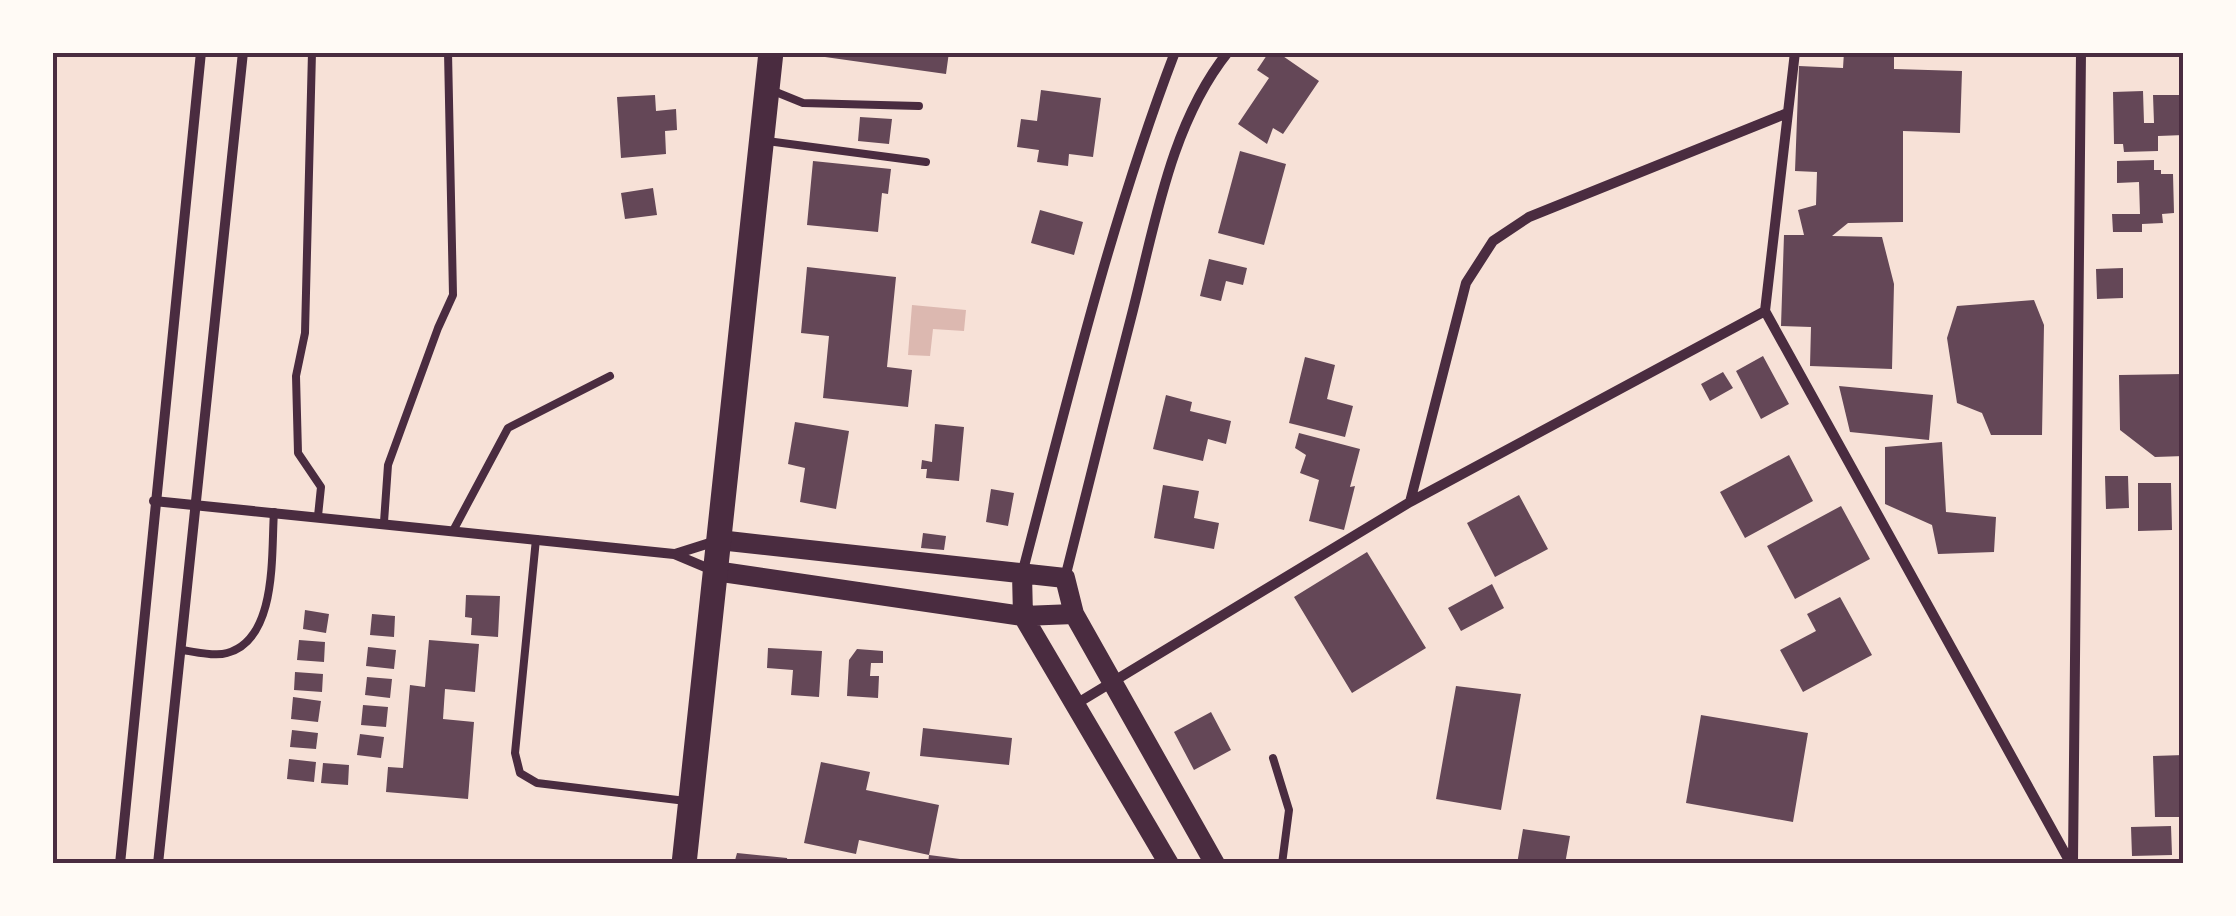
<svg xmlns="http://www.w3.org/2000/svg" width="2236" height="916" font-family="'Golos Text',sans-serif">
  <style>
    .water { fill: #dcb8b0 }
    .building { fill: #644757 }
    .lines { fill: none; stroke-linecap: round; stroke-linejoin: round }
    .service { stroke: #4a2c40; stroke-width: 8 }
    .minor { stroke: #4a2c40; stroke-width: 10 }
    .secondary { stroke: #4a2c40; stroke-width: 20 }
    .primary { stroke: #4a2c40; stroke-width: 25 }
    .neatline { fill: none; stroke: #4a2c40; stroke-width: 4 }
  </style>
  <rect width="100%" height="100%" fill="#f7e1d7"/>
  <!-- water -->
  <path class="water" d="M912,305L966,310L964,331L933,329L930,356L908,355Z"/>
  <!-- building -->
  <path class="building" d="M826,52H949L946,74L825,57Z
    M1269,52H1277L1319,81L1283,134L1273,128L1267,144L1238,124L1269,78L1257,70Z
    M1844,52H1894V69L1962,71L1960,133L1903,131V222L1848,223L1832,236L1882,237L1894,284L1892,369L1810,366L1811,327L1781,326L1784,235H1804L1798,210L1816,205L1817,172L1795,171L1799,66L1843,68Z
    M1041,90L1101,98L1093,157L1069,154L1068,166L1037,162L1039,150L1017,147L1021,119L1037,121Z
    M2143,91L2144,123H2154L2153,95H2184V135L2158,136V151L2124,152L2123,144H2114L2113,92Z
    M655,95L656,111L676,109L677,130L665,131L666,154L621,158L617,97Z
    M860,117L892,119L889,144L858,141Z
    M1240,151L1286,164L1264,245L1218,233Z
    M2154,160V170H2161V174H2173L2174,213L2162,214L2163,223L2142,224V232H2113L2112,214H2140L2139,182L2117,183V161Z
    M813,161L891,169L888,194L882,193L878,232L807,225Z
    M653,188L657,215L625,219L621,193Z
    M1040,210L1083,222L1074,255L1031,243Z
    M1209,259L1247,268L1243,285L1226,281L1221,301L1200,296Z
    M807,267L896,277L887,367L912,370L908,407L823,398L829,336L801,333Z
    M2123,268V298L2097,299L2096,269Z
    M2034,300L2044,325L2042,435H1991L1982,413L1957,403L1947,338L1957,306Z
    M1763,356L1789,404L1761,419L1736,371Z
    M1305,357L1335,365L1327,399L1353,406L1345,437L1289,423Z
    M1723,372L1733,388L1710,401L1701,384Z
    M2184,374V456L2155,457L2120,430L2119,375Z
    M1839,386L1933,395L1929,440L1850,432Z
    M1166,395L1192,402L1190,411L1231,421L1226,444L1208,439L1203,461L1153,449Z
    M795,422L849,431L836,509L800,502L805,468L788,464Z
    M935,424L964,427L959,481L926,478L927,469H921L922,460L932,462Z
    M1299,433L1360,449L1350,487L1355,486L1344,530L1309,521L1319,480L1300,473L1306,455L1295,448Z
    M1942,442L1946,512L1996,517L1994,552L1938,554L1932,525L1885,504V447Z
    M1789,455L1813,501L1745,538L1720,492Z
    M2105,476H2128L2129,508L2106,509Z
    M2138,483H2171L2172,530L2138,531Z
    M1163,485L1199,491L1194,518L1219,523L1214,549L1154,538Z
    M991,489L1014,493L1008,526L986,522Z
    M1519,495L1548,549L1495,577L1467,523Z
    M1841,506L1870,559L1795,599L1767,546Z
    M923,533L946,536L944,550L921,548Z
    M1367,552L1426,648L1352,693L1294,597Z
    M1492,584L1504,608L1461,631L1448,608Z
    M466,595L500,596L498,637L471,635L472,618L465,617Z
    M1840,597L1872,655L1803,692L1780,650L1816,631L1807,614Z
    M305,610L329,614L326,633L303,629Z
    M372,614L395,616L394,637L370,635Z
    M299,640L325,642L324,662L297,660Z
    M429,640L479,644L475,692L445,689L443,719L474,722L468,799L386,792L388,767L403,768L410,685L425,687Z
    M368,647L396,650L394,669L366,666Z
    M768,648L822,651L819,697L791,695L793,670L767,668Z
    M857,649L883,651V663H871L870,676H879L878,698L847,696L849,660Z
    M295,672L323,674L322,692L294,690Z
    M367,677L392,679L390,698L365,695Z
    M1456,686L1521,694L1501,810L1436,799Z
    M293,697L321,701L318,722L291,719Z
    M363,705L388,707L386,727L361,725Z
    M1211,712L1231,750L1194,770L1174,732Z
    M1701,715L1808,733L1793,822L1686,803Z
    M923,728L1012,738L1009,765L920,756Z
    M292,730L318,733L316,749L290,747Z
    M360,734L384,737L381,758L357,755Z
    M2184,755V817H2155L2153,756Z
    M289,759L316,762L314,782L287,779Z
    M821,762L870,772L866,790L939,805L929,855L859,840L856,854L804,843Z
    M323,763L349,765L348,785L321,783Z
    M2171,826L2172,855L2132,856L2131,827Z
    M1523,829L1570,836L1565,864H1517Z
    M737,853L787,858L788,864H734Z
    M929,855L960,859V864H928Z"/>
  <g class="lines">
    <!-- service -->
    <path class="service" d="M312,52L305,333L296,376L298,453L321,487L318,516
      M771,90L803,103L919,106
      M767,141L926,162
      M384,522L388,465L438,328L453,295L448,52
      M454,529L508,428L610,376
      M536,539L515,753L520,773L537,783L686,801
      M180,650C193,651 214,657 227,653C278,639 271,553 274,512
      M1273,758L1289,810L1282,864"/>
    <!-- minor -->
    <path class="minor" d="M1795,52L1765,311L2071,864
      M154,501L674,554L712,570
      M1410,502L1466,283L1493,241L1529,217L1785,114
      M675,554L716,541
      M1022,574C1068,398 1110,222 1175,52
      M1065,578C1087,489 1110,399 1133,310C1155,224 1171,123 1228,52
      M1076,704L1410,502L1765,311
      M2073,861L2081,52
      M120,864L201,52
      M158,864L243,52"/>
    <!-- secondary -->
    <path class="secondary" d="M719,540L1065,578L1074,614L1215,864
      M715,571L1023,616L1074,614
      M1022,574L1023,616L1169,864"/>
    <!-- primary -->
    <path class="primary" d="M684,864L771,52"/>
  </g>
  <!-- border -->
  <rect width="2236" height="916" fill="none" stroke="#fffaf5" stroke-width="110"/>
  <rect x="55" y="55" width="2126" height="806" class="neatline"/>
</svg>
